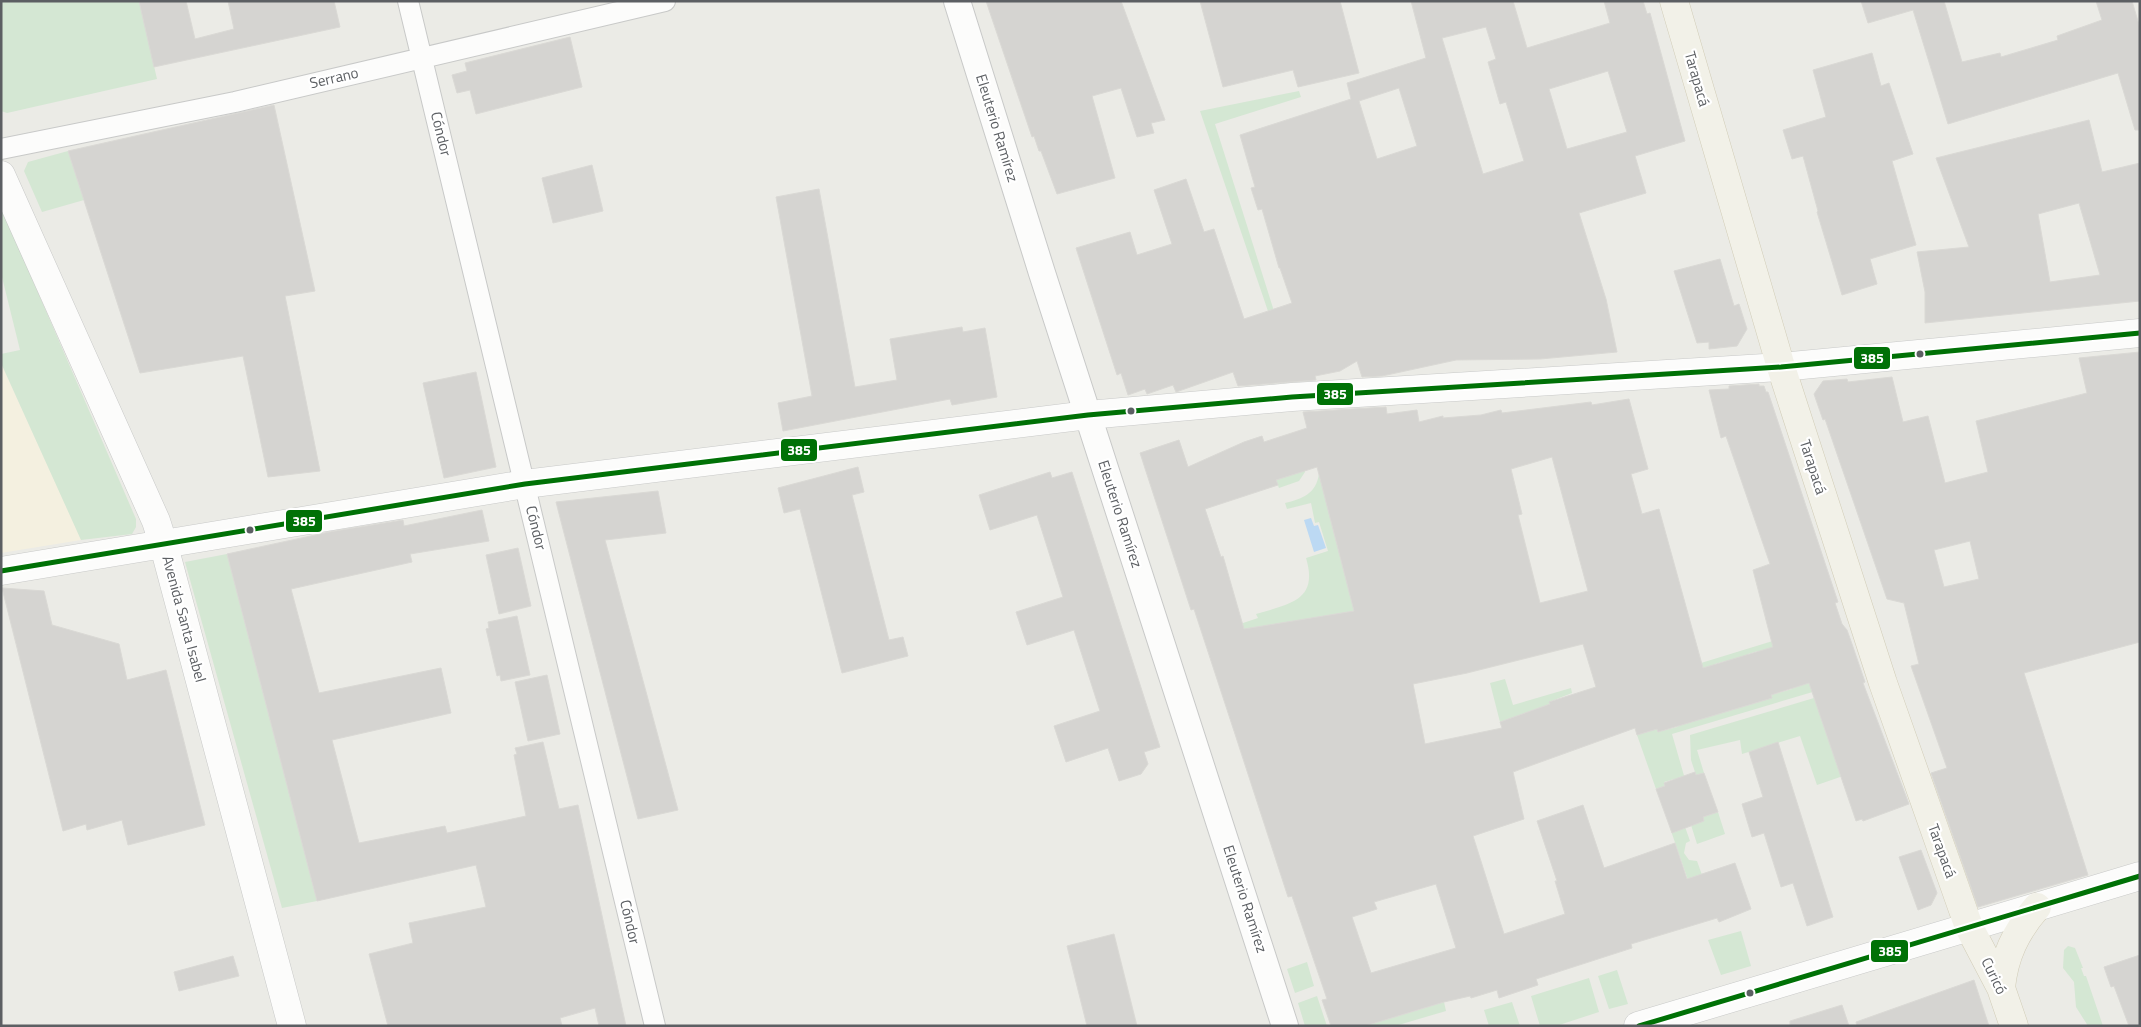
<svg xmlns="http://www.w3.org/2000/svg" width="2141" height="1027" font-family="'Titillium Web',sans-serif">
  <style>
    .commercial { fill: #f4f0e0 }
    .green { fill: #d4e7d3 }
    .water { fill: #bcd9f3 }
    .building { fill: #d5d4d1; stroke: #dad9d5; fill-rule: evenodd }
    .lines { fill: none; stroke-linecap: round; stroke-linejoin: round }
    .minor-casing { stroke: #c8c9c8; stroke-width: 22 }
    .tertiary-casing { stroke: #c8c9c8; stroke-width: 28 }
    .secondary-casing { stroke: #c8c9c8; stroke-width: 29 }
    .primary-casing { stroke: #d1ccb6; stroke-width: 29 }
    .minor { stroke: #fcfcfb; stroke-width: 20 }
    .tertiary { stroke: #fcfcfb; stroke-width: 26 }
    .secondary { stroke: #fcfcfb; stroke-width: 28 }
    .primary { stroke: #f2f1e8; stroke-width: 28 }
    .bus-1-casing { stroke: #fff; stroke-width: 9 }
    .bus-1 { stroke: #007106; stroke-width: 5 }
    .bus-dot { fill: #5c5f63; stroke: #fff; stroke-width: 2 }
    .labels { text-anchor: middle; stroke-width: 4.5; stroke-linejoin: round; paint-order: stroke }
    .street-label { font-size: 15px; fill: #5c5f63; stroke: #fff }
    .line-badge { stroke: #fff; stroke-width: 2 }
    .badge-label { font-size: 14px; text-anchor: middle; font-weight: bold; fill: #fff }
  </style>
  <rect width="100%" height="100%" fill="#ebebe6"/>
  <!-- commercial -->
  <path class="commercial" d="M1,363L75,525L81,540L1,553Z"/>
  <!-- green -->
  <path class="green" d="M1,1H139L157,79L7,113L1,111Z
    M1299,91L1301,97L1215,124L1296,381L1292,382L1200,111Z
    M68,151L84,200L42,212L24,171L28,162Z
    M1,207L136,519V527L132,534L81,540L1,363V354L20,350L1,273Z
    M1291,434L1305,472L1299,481L1279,488L1276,480L1303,471Z
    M1319,474L1354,611L1241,630L1240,624L1258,618L1256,614C1289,604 1319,601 1306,558L1328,551L1319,522L1315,523L1311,503L1287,509L1285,503C1302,499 1316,494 1319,474Z
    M227,554L317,901L282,908L185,562Z
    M1792,635L1796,636L1759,654L1758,651L1748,654V658L1726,664L1725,661L1715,664L1716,667L1675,671Z
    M1807,676L1816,691L1672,734L1685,779L1675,782L1674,779L1664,782L1665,786L1656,789L1637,735L1657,729L1658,732L1677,727L1690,719L1691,722L1772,698L1771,695L1792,689L1790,682Z
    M1505,679L1513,705L1571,688L1572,693L1549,702L1550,704L1500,722L1490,683Z
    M1814,698L1846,775L1817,785L1800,736L1742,754L1740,740L1697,750L1704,773L1696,775L1691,760L1690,735Z
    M1718,812L1725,834L1697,844L1691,825L1704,821L1703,817Z
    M1684,824L1690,841L1686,843L1684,853L1689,860L1697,861L1702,875L1689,883L1670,828Z
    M1741,931L1751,966L1721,975L1708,940Z
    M2068,946L2075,948L2083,968H2081L2084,976H2086L2103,1026H2088L2076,1007L2074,982L2063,968L2064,950Z
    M1307,962L1314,986L1295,993L1287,969Z
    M1617,970L1628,1004L1609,1009L1598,976Z
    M1589,978L1599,1012L1556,1026H1540L1531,996Z
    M1317,996L1327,1026H1305L1298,1003Z
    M1444,1002L1446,1011L1395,1026H1365Z
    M1512,1002L1520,1026H1489L1484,1010Z"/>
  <!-- water -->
  <path class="water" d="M1311,518L1314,526L1318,525L1326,548L1314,552L1304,520Z"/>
  <!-- building -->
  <path class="building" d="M139,1H186L195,39L234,29L228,1H334L340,27L154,67Z
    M986,1H1121L1165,120L1151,123L1154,133L1137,137L1121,88L1092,96L1115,178L1057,194L1041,151H1039L1034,136L1032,137Z
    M1200,1H1340L1359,73L1298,87L1293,70L1223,87Z
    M1411,1H1513L1527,48L1610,23L1604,1H1643L1647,14L1650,13L1685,141L1635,156L1646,193L1579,213L1606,299L1617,352L1540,359L1456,360L1382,376L1362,377L1357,361L1340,371L1315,376L1316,380L1238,386L1233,372L1176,392L1173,385L1147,394L1145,389L1128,395L1121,373L1117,375L1076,248L1130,232L1137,255L1172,244L1154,190L1186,179L1204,232L1214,229L1244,319L1292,303L1280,268H1279L1262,209L1258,210L1251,188L1255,187L1240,135L1351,99L1347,83L1426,58ZM1486,27L1496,59L1488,62L1500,104L1506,102L1524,161L1483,174L1442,38ZM1608,71L1627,132L1567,149L1549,89ZM1399,88L1417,146L1377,159L1359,101Z
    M1861,1H1944L1962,62L2000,53L2001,57L2058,40L2057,36L2102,20L2096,1H2132L2140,28V130H2135L2118,73L1948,124L1913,10L1868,23Z
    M570,37L582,87L476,114L470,90L457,93L452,75L467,71L465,63Z
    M1872,53L1881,86L1889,83L1913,154L1892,161L1916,245L1870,259L1877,284L1842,295L1817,212L1818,211L1803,156L1792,159L1783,130L1826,117L1813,70Z
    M274,105L315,291L285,296L320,471L268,477L243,356L140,373L68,151Z
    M2089,120L2102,172L2140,163V301L1925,323V292L1917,252L1969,247L1936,158ZM2079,203L2100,275L2050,282L2038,214Z
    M592,165L603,211L553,223L542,178Z
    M819,189L855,387L897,380L890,339L962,327L963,332L985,328L997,397L952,405L950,399L783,431L778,403L812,396L776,197Z
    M1720,259L1734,306L1739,304L1747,329L1737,346L1709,349V342L1697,343L1674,271Z
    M2140,352V642L2024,673L2088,875L1978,907L1931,773L1947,768L1911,666L1919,664L1904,603L1887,599L1825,419L1823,420L1814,394L1823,381L1847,379L1848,382L1892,377L1903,422L1928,416L1945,483L1988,472L1976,421L2087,393L2079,358ZM1970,541L1979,579L1944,587L1934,550Z
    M476,372L496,467L444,478L423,383Z
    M1759,384V386H1764L1766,392H1768L1838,602L1835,603L1842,624L1847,630L1852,644L1865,682L1863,683L1909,804L1863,821L1862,819L1856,821L1809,683L1771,695L1772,698L1658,732L1657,729L1637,735L1635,728L1513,772L1524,819L1473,836L1504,934L1565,914L1555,881H1557L1537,821L1583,805L1604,868L1675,843L1687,879L1735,863L1751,909L1719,922L1717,918L1631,944L1632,948L1536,979L1538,985L1499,998L1497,990L1471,998L1470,996L1444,1002L1365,1026H1331L1322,1000L1327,999L1292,896L1288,897L1234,731L1194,609L1191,610L1140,453L1179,440L1188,467L1244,442L1262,436L1264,442L1307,428L1303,412L1386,407L1387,414L1417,410L1419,422L1443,416V418L1481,415L1501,410L1502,413L1591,402L1592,405L1629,399L1648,469L1631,474L1642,514L1659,509L1703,668L1773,647L1753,570L1770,564L1726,436L1721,438L1709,390L1729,389V386ZM1552,457L1588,591L1540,603L1518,515L1522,514L1511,469ZM1317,467L1354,611L1244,629L1223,556L1221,557L1205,509L1278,485L1276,480ZM1583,644L1596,687L1549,702L1550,704L1500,722L1502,728L1425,744L1413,684L1467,673ZM1436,884L1456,948L1371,973L1352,917L1377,909L1374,902Z
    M858,467L864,492L852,495L889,640L903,637L908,656L842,673L800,509L784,513L778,488Z
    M1050,472L1052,478L1072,472L1160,747L1144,752L1148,764L1141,774L1119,781L1108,748L1066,762L1054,726L1100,711L1074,630L1027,645L1016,612L1063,597L1037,515L990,530L979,495Z
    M658,491L666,533L605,540L678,810L638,819L556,502Z
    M482,510L489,541L410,554L412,562L291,589L319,693L441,668L451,713L332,740L359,843L445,826L447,833L526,816L514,755L517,754L515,748L543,742L559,809L578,805L626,1026H599L595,1008L560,1018L562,1026H388L369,954L413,943L409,923L486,907L476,865L317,901L227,554L329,532L403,520L404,526Z
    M518,548L531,606L499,614L486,555Z
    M2,588L44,591L52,625L119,644L127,680L166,670L205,825L128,845L122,820L87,830L86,824L63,831Z
    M517,616L530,675L501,681L500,675L497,676L486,629L489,628L488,622Z
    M547,675L560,734L528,741L515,682Z
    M1778,742L1833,917L1807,926L1793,883L1781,887L1764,833L1752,837L1742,804L1763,797L1749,752Z
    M1695,772L1696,775L1704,773L1718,812L1703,817L1704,821L1672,833L1656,789L1665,786L1664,783Z
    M1921,850L1937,893L1931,905L1918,910L1899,857Z
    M1114,934L1137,1026H1087L1067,946Z
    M2140,955V1026H2129L2114,986L2111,987L2104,967Z
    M233,956L239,976L179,991L174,972Z
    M1974,980L1989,1026H1857L1856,1022Z
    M1842,1005L1849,1026H1790V1021Z"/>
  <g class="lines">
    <defs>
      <path id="minor" d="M408,1L655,1026
        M1,149L235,102L665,1"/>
      <path id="tertiary" d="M957,1L1042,273L1285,1026"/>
      <path id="secondary" d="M1,175L156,521L164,546L292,1026
        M1,571L525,484L1088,415L1292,397L1781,367L2140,333
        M1638,1026L2140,876"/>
      <path id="primary" d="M1674,1L1781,367L1883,683L1969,927L2001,988L2014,1026
        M2001,988C2004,956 2016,931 2037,907"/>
    </defs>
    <!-- minor casing -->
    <use href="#minor" class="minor-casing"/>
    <!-- tertiary casing -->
    <use href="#tertiary" class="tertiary-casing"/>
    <!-- secondary casing -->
    <use href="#secondary" class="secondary-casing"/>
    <!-- primary casing -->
    <use href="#primary" class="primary-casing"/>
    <!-- minor -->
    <use href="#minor" class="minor"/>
    <!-- tertiary -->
    <use href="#tertiary" class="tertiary"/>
    <!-- secondary -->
    <use href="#secondary" class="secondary"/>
    <!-- primary -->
    <use href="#primary" class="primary"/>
    <defs>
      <path id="bus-1" d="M1,571L525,484L1088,415L1292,397L1781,367L2140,333
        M1639,1026L2140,876"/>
    </defs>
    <!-- bus-1 casing -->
    <use href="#bus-1" class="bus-1-casing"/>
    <!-- bus-1 -->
    <use href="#bus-1" class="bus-1"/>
  </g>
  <!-- markers -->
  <g class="bus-dot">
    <circle cx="1920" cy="354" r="4.5"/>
    <circle cx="1131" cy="411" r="4.5"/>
    <circle cx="250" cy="530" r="4.5"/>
    <circle cx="1750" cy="993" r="4.5"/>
  </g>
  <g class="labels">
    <!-- street labels -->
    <g class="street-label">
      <text transform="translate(334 78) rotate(-13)" y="5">Serrano</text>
      <text transform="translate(1697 79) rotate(74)" y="5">Tarapacá</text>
      <text transform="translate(997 128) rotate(73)" y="5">Eleuterio Ramírez</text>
      <text transform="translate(441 134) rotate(76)" y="5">Cóndor</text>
      <text transform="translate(1813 467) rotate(72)" y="5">Tarapacá</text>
      <text transform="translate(1120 514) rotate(72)" y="5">Eleuterio Ramírez</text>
      <text transform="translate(536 528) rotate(76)" y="5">Cóndor</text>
      <text transform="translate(184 619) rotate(75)" y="5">Avenida Santa Isabel</text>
      <text transform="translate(1942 851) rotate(70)" y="5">Tarapacá</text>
      <text transform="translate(1245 899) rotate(72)" y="5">Eleuterio Ramírez</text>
      <text transform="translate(630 922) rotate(77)" y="5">Cóndor</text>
      <text transform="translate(1994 976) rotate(64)" y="5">Curicó</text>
    </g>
  </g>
  <g class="line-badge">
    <rect x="1853" y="346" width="38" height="24" rx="5" fill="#007106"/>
    <rect x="1316" y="382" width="38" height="24" rx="5" fill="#007106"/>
    <rect x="780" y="438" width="38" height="24" rx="5" fill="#007106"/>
    <rect x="285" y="509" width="38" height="24" rx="5" fill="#007106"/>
    <rect x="1870" y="939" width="39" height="24" rx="5" fill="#007106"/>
  </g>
  <g class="badge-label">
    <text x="1872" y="363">385</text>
    <text x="1335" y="399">385</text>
    <text x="799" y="455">385</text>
    <text x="304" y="526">385</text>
    <text x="1890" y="956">385</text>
  </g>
  <!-- border -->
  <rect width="2141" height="1027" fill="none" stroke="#5c5f63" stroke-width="5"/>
</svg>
